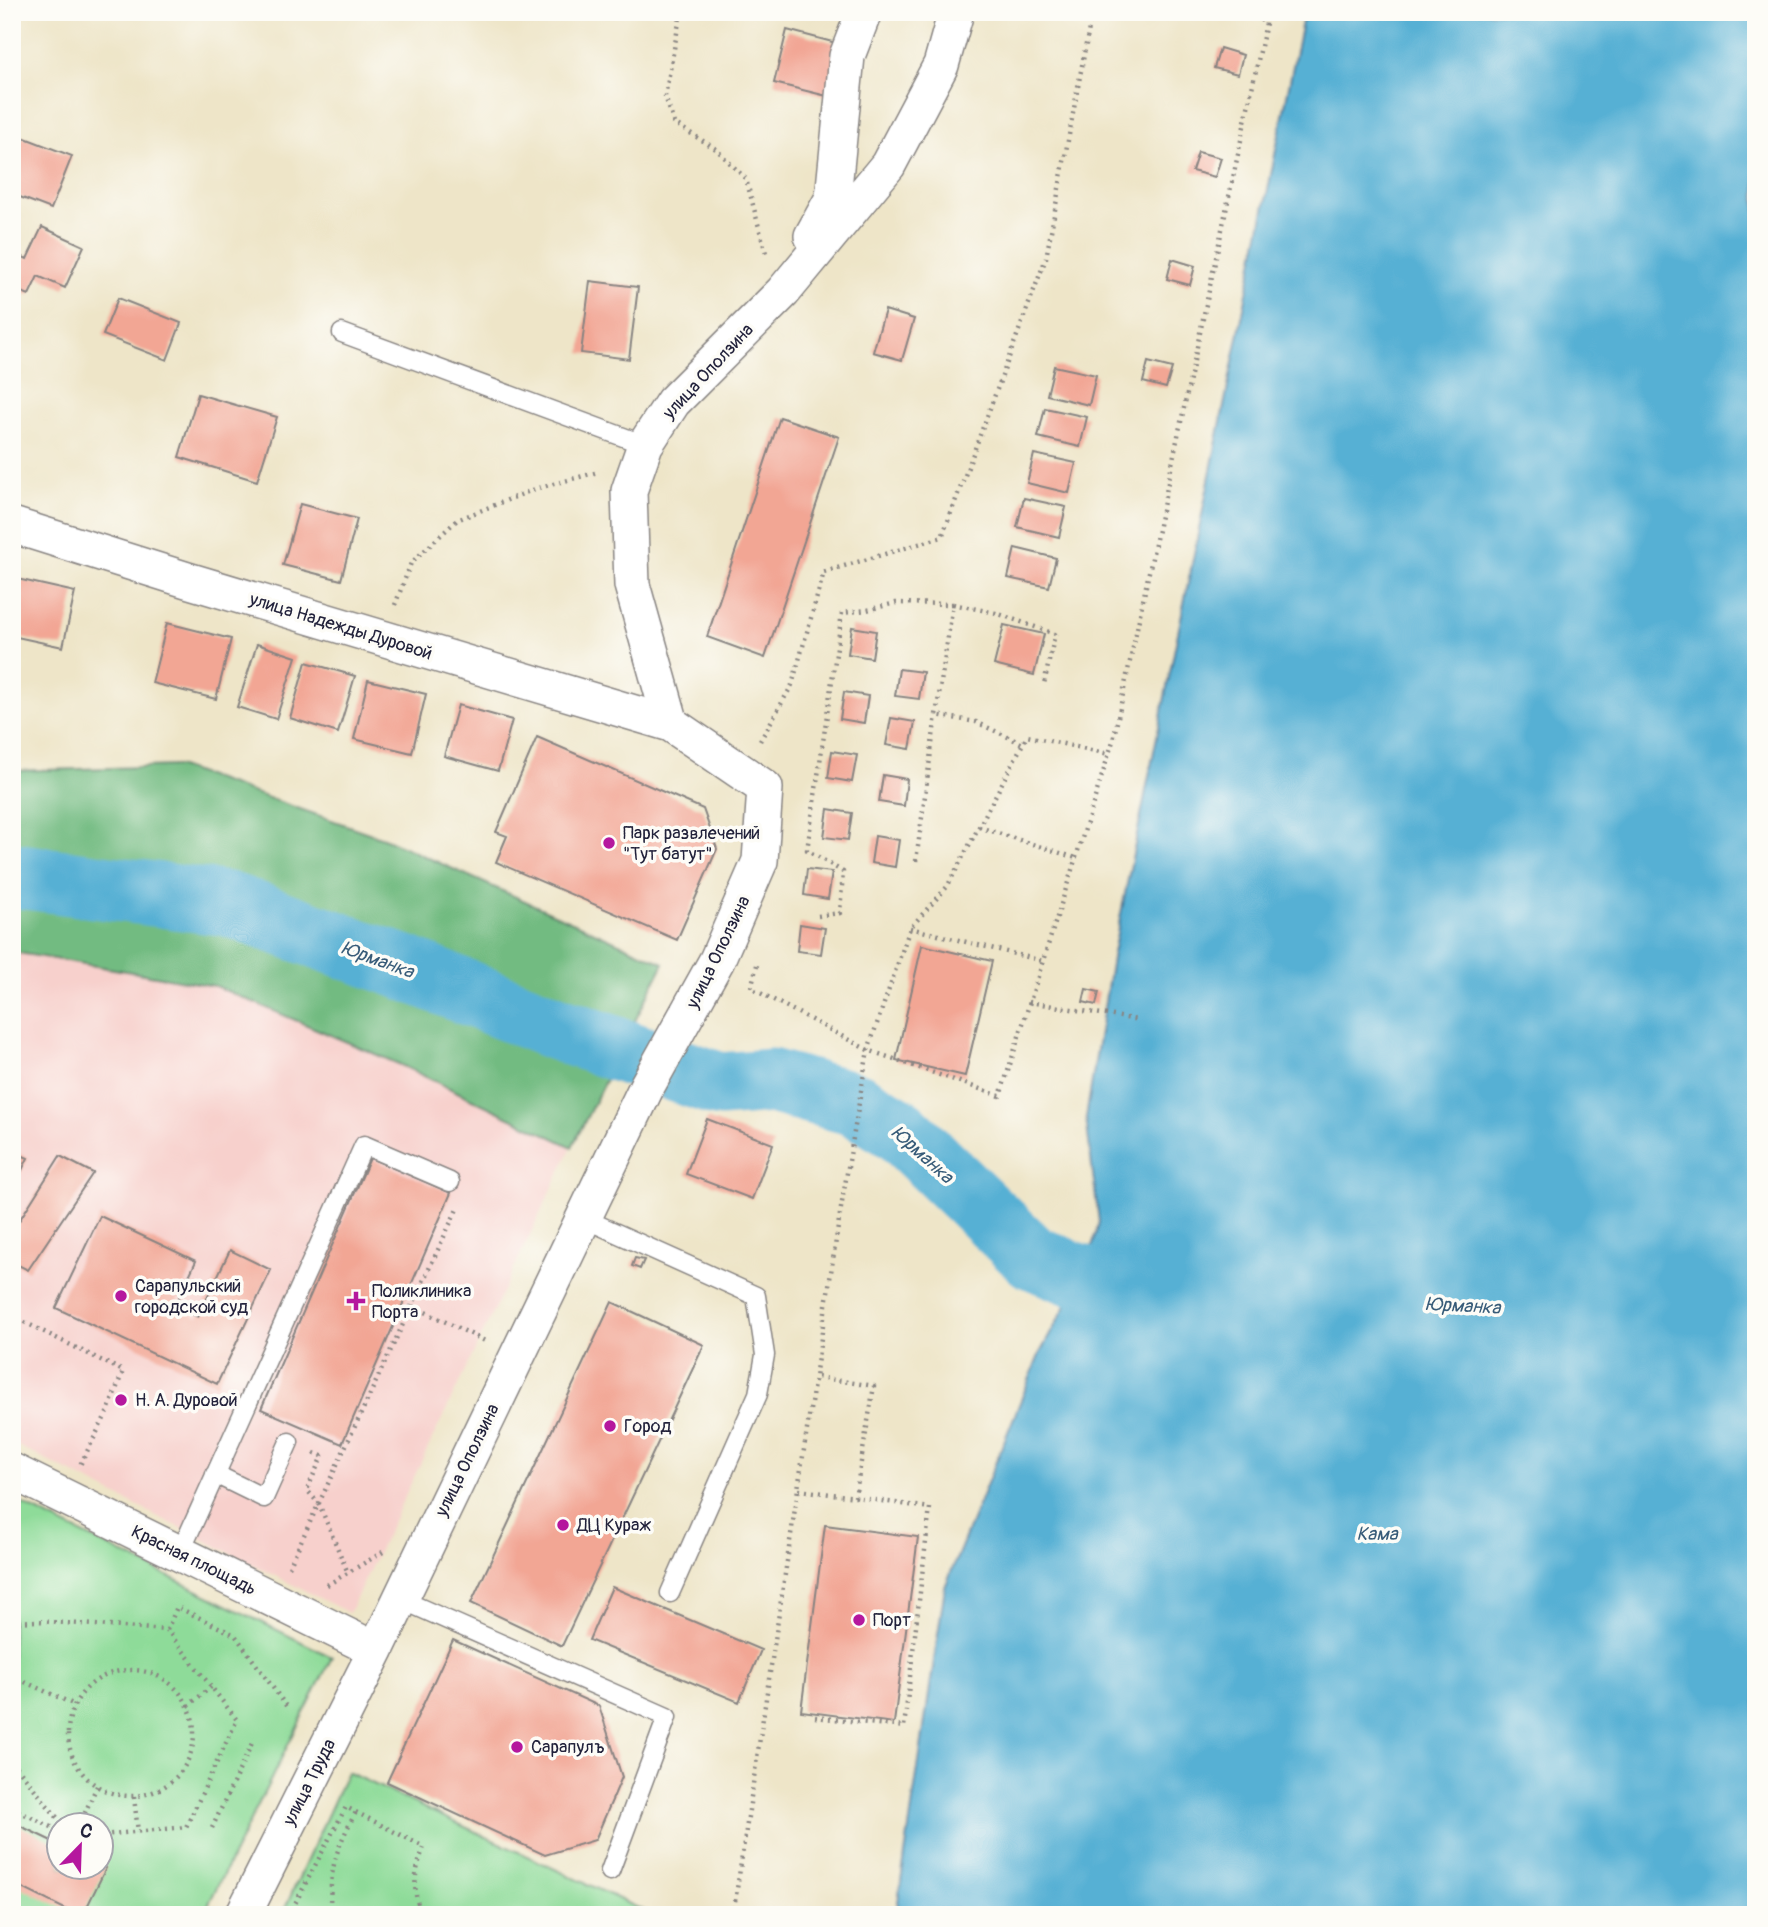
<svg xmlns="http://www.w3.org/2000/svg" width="1768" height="1927" font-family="Pangolin,sans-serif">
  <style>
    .built { fill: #f7d0cc }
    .green { fill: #8edb99; stroke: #587e6a; stroke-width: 2; fill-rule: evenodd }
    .forest { fill: #72bb81; stroke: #4a6e5e; stroke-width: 2 }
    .water { fill: #57b0d4; stroke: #3c6988; stroke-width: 2 }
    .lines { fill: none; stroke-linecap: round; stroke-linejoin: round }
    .river { stroke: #57b0d4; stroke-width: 65 }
    .building { fill: #f2a694 }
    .lane-casing { stroke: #888482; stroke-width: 21 }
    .street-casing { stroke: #888482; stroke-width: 38 }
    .path { stroke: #888482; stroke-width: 4.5; stroke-dasharray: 2 5; stroke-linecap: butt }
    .lane { stroke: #fff; stroke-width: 18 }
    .street { stroke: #fff; stroke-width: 35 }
    .poi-dot { fill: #b5179e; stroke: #fdfcf7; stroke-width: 2.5 }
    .labels { text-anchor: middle; stroke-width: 7; stroke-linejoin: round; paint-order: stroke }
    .street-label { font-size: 18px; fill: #22223b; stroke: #fdfcf7 }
    .poi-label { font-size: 18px; fill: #22223b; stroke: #fdfcf7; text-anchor: start }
    .water-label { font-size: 19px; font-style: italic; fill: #375b78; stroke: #fdfcf7 }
  </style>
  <rect width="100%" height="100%" fill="#fdfcf7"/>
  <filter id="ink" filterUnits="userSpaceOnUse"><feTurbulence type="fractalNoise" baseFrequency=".0143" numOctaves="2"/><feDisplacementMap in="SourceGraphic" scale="14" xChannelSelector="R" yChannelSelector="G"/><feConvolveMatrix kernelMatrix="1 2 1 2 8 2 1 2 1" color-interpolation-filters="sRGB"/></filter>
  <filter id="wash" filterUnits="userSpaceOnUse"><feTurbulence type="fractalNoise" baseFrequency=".00686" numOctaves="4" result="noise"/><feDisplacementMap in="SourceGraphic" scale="28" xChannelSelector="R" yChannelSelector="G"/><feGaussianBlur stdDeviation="1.57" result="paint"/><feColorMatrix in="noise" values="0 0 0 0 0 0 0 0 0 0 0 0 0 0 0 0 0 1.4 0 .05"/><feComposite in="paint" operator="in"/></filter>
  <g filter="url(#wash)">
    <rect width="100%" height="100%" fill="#eee5c8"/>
    <!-- built -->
    <path class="built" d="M12,952L215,986L401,1065L572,1147L349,1613L12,1443Z"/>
    <!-- green -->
    <path class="green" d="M12,1499L332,1657L203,1915H12ZM60,1826H102V1868H60Z
      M347,1772L367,1781L653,1915H282Z"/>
    <!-- forest -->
    <path class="forest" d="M177,766L386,839L664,963L572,1147L401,1065L215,986L12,952V771Z"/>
    <!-- water -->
    <path class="water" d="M1304,12H1756V1915H896L945,1587L1040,1353L1087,1267L1099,1222L1086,1118L1112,958Z"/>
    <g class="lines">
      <!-- river -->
      <path class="river" d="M12,875L228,904L400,966L556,1028L720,1085L771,1081L855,1104L900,1130L1032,1257L1103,1286L1170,1290"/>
    </g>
    <g id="blocks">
      <!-- building -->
      <path class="building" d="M787,30L840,44L827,96L774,83Z
        M1220,48L1243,55L1238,74L1214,68Z
        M12,133L72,156L51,209L12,194Z
        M1198,152L1221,158L1215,177L1192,171Z
        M42,227L84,246L65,288L38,276L29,295L12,288V252L27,259Z
        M1172,259L1195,266L1190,285L1167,279Z
        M590,281L638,287L629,359L581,353Z
        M118,298L181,323L167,360L103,335Z
        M885,310L914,319L902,360L873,352Z
        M1148,362L1172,368L1166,388L1143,382Z
        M1054,366L1096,375L1089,405L1047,395Z
        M198,394L277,417L257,481L179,457Z
        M1045,408L1087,417L1080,447L1038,437Z
        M780,417L839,437L765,658L707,637Z
        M1034,454L1076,463L1069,493L1027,483Z
        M1024,498L1066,507L1059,537L1017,527Z
        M300,504L357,519L341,580L283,565Z
        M1015,548L1056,558L1049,587L1008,578Z
        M17,579L75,592L63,647L12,636V600Z
        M167,623L231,639L216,699L152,683Z
        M1004,625L1044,634L1034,675L994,665Z
        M852,627L876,631L872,658L848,654Z
        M257,644L296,657L276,719L237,707Z
        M306,662L355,676L338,733L290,718Z
        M899,669L923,672L919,699L895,696Z
        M368,680L426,694L412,753L354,739Z
        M844,692L868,696L864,723L840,719Z
        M458,705L512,720L498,771L444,756Z
        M891,718L915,722L910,749L886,745Z
        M537,737L703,809L717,849L677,940L496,862L507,836L496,832Z
        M832,751L857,755L852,782L828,778Z
        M883,775L907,779L904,806L879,802Z
        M828,809L852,813L848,840L824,837Z
        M875,836L899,840L895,867L871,863Z
        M807,869L832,872L828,899L804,895Z
        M800,924L825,928L821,954L797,951Z
        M922,945L992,961L965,1076L896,1060Z
        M1086,989L1099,992L1096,1005L1083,1002Z
        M707,1119L773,1144L752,1199L686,1174Z
        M12,1151L28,1158L12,1190Z
        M60,1156L93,1173L28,1270L12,1262V1232Z
        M370,1158L451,1193L342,1444L261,1409Z
        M100,1216L196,1261L175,1306L198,1317L230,1250L271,1270L217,1384L56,1308Z
        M635,1258L644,1260L640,1269L632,1266Z
        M612,1302L704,1345L562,1646L471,1603Z
        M825,1525L918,1537L894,1723L801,1711Z
        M612,1587L761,1650L739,1702L589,1640Z
        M453,1640L599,1706L622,1777L595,1840L545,1855L387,1782Z
        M12,1822L60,1845V1868H102V1866L106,1868L83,1915H77L12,1883Z"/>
    </g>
  </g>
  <g filter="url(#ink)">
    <use href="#blocks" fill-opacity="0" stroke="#888482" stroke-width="2"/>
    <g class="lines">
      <defs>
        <path id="lane" d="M342,333L645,445
          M583,1218L756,1296L765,1355L758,1394L670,1593
          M215,1474L264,1498L289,1442
          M180,1553L364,1145L450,1182
          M400,1599L667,1717L610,1871"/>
        <path id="street" d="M812,236L833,198L847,56L864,12
          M12,525L187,580L671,724L765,788L760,861L717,960L647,1086L376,1650L243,1915
          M671,724L632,585L629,491L645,445L673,402L783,292L888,165L941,65L956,12
          M12,1471L376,1650"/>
      </defs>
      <!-- lane casing -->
      <use href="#lane" class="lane-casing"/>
      <!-- street casing -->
      <use href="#street" class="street-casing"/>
      <!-- path -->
      <path class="path" d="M681,12L665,96L674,123L716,149L746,179L767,257
        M953,604L996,613L1055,634L1044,684
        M395,605L411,563L457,520L535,489L598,472
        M760,741L792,685L824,572L942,537L1046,258L1092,12
        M979,827L1076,858
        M916,861L936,715
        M818,916L840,913L843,872L807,850L842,613L867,610L896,603L953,604L936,715L976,722L1023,744
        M910,928L1043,961
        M757,965L751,988L868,1050L1000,1096L1113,741L1266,23L1247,12
        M1029,1002L1138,1020
        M413,1306L485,1341
        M12,1316L123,1371L108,1411L80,1465
        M314,1453L322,1456L307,1490L319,1504L348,1573
        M799,1490L855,1497L874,1386L816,1377
        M289,1567L458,1207
        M327,1585L383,1552
        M12,1622L37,1621L167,1630L237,1720L186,1827L102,1835
        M167,1630L177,1607L235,1635L289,1710
        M68 1733a63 63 0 1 1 126 0a63 63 0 1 1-126 0Z
        M12,1676L75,1705
        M188,1706L211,1687
        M815,1717L904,1727L930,1508L855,1497
        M12,1761L64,1826
        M134,1797L138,1832
        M12,1808L60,1831
        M79,1826L97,1786
        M212,1828L253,1741
        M289,1915L346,1807L424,1847C415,1870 411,1891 422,1915
        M330,1915C330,1869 334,1852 356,1812
        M556,1915L559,1911L568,1915
        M733,1915L839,1220L868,1050L910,928L947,887L1027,736L1109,754"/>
      <!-- lane -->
      <use href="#lane" class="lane"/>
      <!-- street -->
      <use href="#street" class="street"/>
    </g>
  </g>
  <!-- markers -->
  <g class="poi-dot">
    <circle cx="609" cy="843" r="7"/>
    <circle cx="121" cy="1296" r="7"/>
    <path d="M352.5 1290.5h7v7h7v7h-7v7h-7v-7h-7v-7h7z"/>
    <circle cx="121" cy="1400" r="7"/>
    <circle cx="610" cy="1426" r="7"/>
    <circle cx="563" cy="1525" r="7"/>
    <circle cx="859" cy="1620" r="7"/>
    <circle cx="517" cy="1747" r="7"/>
  </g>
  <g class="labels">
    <!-- street labels -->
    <g class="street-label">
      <text transform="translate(708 371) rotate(-47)" y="6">улица Оползина</text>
      <text transform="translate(341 626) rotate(17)" y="6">улица Надежды Дуровой</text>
      <text transform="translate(718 952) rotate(-64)" y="6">улица Оползина</text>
      <text transform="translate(467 1460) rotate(-64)" y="6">улица Оползина</text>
      <text transform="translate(194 1560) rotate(26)" y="6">Красная площадь</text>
      <text transform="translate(309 1782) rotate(-63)" y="6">улица Труда</text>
    </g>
    <!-- poi labels -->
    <g class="poi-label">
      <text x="623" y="839">Парк развлечений<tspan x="623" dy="21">"Тут батут"</tspan></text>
      <text x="135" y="1292">Сарапульский<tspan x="135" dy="21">городской суд</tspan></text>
      <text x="372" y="1297">Поликлиника<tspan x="372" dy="21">Порта</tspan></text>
      <text x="135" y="1406">Н. А. Дуровой</text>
      <text x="624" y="1432">Город</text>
      <text x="577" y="1531">ДЦ Кураж</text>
      <text x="873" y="1626">Порт</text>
      <text x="531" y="1753">Сарапулъ</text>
    </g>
    <!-- water labels -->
    <g class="water-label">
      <text transform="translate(378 959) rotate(20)" y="7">Юрманка</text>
      <text transform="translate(923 1154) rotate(42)" y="7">Юрманка</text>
      <text transform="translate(1463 1305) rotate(3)" y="7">Юрманка</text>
      <text x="1377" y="1540">Кама</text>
    </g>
  </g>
  <!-- margin -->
  <rect width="1768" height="1927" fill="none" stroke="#fdfcf7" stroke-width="42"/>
  <!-- north arrow -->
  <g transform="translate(80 1846) rotate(23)"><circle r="33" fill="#fdfcf7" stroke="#a5a5ac" stroke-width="2"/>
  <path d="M0-5L12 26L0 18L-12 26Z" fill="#b5179e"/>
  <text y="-10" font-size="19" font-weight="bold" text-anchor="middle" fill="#22223b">С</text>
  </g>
</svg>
